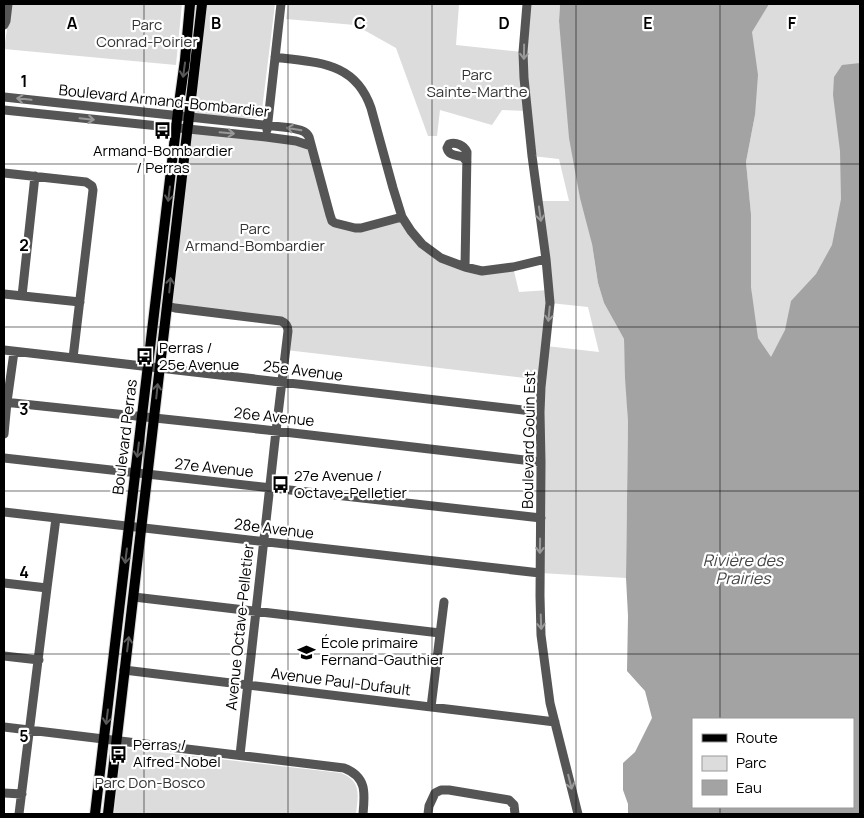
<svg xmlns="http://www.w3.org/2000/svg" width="864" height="818" font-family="Manrope,sans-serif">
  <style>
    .green { fill: #dcdcdc; fill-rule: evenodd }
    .water { fill: #a3a3a3; fill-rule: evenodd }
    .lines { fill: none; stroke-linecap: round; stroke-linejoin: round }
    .major-casing { stroke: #dbdbdb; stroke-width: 12 }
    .minor { stroke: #555; stroke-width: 9 }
    .major { stroke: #000; stroke-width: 10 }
    .oneway { stroke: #999 }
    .oneway2 { stroke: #595959 }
    .grid { fill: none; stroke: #000; stroke-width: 1; stroke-opacity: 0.55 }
    .labels { text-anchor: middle; stroke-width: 4.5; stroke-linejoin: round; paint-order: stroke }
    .park-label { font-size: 15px; fill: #333; stroke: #fff }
    .street-label { font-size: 15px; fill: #000; stroke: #fff }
    .poi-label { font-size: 15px; fill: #000; stroke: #fff; text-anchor: start }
    .water-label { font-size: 16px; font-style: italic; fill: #444; stroke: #fff }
    .grid-label { font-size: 16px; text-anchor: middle; font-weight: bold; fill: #000; stroke: #fff; stroke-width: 4.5; stroke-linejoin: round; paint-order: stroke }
  </style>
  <rect width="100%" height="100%" fill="#fff"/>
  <!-- green -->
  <path class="green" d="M11,4H182L176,65L4,49Z
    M202,4H275L261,118H200L189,117Z
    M288,4H459L456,45L523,52L527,4H560L559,21L595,264L598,283L604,303L624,339L628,422L626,578L540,573L542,380L286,350V324L167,306L188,129L307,144L330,215L349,227L402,217L422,244L465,267H513L519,292L549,290L539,201H569L559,159L532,156L528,111L502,110L492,125L440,110L437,136H428L396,48L355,25L286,19ZM550,303L588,307L599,352L546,346Z
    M737,4H860V525L766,512L751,287V214L746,162L755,115Z
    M124,748L341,773C362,781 358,796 356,814H114L121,751Z"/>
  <!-- water -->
  <path class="water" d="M560,4H769L752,32L758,75L755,115L746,162L751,214V287L758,338L771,357L785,330L791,301L816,274L832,245L841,199L840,151L833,95L834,77L842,65L860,63V814H628V804L623,790V763L635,752L652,718L645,691L627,671L628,616L626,578L628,422L625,378L624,339L604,303L598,283L592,244L580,198L569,138L559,21ZM693,719H853V807H693Z"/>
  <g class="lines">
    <defs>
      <path id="major" d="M95,814L178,111L185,60L190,4
        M108,814L202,4"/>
    </defs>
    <!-- major casing -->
    <use href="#major" class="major-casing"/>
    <!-- minor -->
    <path class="minor" d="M527,4L523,52L524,78L532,156L546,259L550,303L541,387L540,412L541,462L540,596L541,635L550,703L578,814
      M4,25L6,21L8,4
      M275,57C317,63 355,61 371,108L393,188L402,217L411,231L422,244L441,258L465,267L482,271L513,267L546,259
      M4,97L292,128C299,130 306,130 309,137L330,215L332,221L335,223L355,228H361L402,217
      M4,110L266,137L296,141L311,146
      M267,130L281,4
      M4,173L86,182L92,186L93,190L73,358
      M465,267L467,152C464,145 456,142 449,144L447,148C449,156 456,155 463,157L467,162
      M4,294L80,302
      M22,296L35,176
      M167,306L175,308L281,321C286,323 288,326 288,331L276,431L240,755
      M4,350L540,412
      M4,402L267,430L541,462
      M4,434L7,402L14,352
      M4,458L541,518
      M4,512L540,573
      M4,583L47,588
      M134,597L440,633
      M4,656L39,660
      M124,670L555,722
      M431,707L444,602
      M4,727L344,768C367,777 365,793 363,814
      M4,793L22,794
      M19,814L47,588L56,518
      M428,814L429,806L435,793L441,790H449L509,800L514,805L515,814"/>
    <!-- major -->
    <use href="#major" class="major"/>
  </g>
  <!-- one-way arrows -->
  <defs><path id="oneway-shaft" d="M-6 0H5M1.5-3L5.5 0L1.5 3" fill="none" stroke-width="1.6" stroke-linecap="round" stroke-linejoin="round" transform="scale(1.25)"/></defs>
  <g class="oneway">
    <use href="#oneway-shaft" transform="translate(524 52) rotate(91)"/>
    <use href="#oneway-shaft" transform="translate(24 99) rotate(-174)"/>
    <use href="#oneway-shaft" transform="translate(87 119) rotate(6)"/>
    <use href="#oneway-shaft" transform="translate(294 129) rotate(-170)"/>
    <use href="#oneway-shaft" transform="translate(227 133) rotate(5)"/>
    <use href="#oneway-shaft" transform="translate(540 214) rotate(82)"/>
    <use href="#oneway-shaft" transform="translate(549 314) rotate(96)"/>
    <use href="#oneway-shaft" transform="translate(540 546) rotate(91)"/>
    <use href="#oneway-shaft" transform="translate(541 622) rotate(88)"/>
    <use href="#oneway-shaft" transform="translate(570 782) rotate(76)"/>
  </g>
  <g class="oneway2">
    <use href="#oneway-shaft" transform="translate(184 70) rotate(98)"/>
    <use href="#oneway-shaft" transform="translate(169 194) rotate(97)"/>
    <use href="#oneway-shaft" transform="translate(170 285) rotate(-84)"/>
    <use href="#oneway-shaft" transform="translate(157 391) rotate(-84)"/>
    <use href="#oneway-shaft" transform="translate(138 450) rotate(97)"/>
    <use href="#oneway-shaft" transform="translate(126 556) rotate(97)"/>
    <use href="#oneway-shaft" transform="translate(128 644) rotate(-83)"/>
    <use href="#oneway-shaft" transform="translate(107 717) rotate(97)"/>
  </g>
  <!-- grid -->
  <path class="grid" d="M144,4V814M288,4V814M432,4V814M576,4V814M720,4V719M4,164H860M4,327H860M4,491H860M4,654H860M720,807V814"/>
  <!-- icons -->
  <defs>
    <symbol id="bus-bare" viewBox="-9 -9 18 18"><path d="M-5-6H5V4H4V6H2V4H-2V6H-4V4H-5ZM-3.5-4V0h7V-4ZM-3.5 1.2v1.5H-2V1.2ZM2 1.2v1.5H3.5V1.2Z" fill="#000" stroke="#fff" stroke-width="2.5" paint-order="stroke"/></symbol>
    <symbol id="school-bare" viewBox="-9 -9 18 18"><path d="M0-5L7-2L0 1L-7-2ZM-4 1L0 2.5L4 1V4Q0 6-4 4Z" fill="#000" stroke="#fff" stroke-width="2.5" paint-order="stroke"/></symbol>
  </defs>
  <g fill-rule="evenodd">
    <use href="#bus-bare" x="150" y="118" width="25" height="25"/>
    <use href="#bus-bare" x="132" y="344" width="25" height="25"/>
    <use href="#bus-bare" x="268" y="472" width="25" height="25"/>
    <use href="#school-bare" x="294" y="640" width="25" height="25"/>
    <use href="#bus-bare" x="106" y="742" width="25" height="25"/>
  </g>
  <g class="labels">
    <!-- park labels -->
    <g class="park-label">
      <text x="147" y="30">Parc<tspan x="147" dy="17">Conrad-Poirier</tspan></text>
      <text x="477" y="80">Parc<tspan x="477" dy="17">Sainte-Marthe</tspan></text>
      <text x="255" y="234">Parc<tspan x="255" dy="17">Armand-Bombardier</tspan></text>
      <text x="150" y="788">Parc Don-Bosco</text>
    </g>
    <!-- street labels -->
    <g class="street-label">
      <text transform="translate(164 101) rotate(6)" y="5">Boulevard Armand-Bombardier</text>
      <text transform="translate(303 371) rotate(7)" y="5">25e Avenue</text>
      <text transform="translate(274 417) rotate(6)" y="5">26e Avenue</text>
      <text transform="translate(125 437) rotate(-83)" y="5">Boulevard Perras</text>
      <text transform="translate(529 440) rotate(-89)" y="5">Boulevard Gouin Est</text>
      <text transform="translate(214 468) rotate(6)" y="5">27e Avenue</text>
      <text transform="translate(274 529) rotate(7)" y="5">28e Avenue</text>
      <text transform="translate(240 627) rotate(-84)" y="5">Avenue Octave-Pelletier</text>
      <text transform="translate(341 682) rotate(7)" y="5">Avenue Paul-Dufault</text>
    </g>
    <!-- poi labels -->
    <g class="poi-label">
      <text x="163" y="156" text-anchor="middle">Armand-Bombardier<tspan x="163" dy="17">/ Perras</tspan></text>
      <text x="159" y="353">Perras /<tspan x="159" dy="17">25e Avenue</tspan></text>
      <text x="294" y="481">27e Avenue /<tspan x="294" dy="17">Octave-Pelletier</tspan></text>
      <text x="321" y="648">École primaire<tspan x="321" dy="17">Fernand-Gauthier</tspan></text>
      <text x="133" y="750">Perras /<tspan x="133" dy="17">Alfred-Nobel</tspan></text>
    </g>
    <!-- water labels -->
    <g class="water-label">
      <text x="743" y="566">Rivière des<tspan x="743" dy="18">Prairies</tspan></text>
    </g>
  </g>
  <g class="grid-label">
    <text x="72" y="29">A</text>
    <text x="216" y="29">B</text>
    <text x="360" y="29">C</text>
    <text x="504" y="29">D</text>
    <text x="648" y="29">E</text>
    <text x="792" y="29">F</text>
    <text x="24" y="87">1</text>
    <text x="24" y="251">2</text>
    <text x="24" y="415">3</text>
    <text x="24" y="578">4</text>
    <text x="24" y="742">5</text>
  </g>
  <!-- border -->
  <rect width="864" height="818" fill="none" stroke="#000000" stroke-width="10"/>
  <!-- legend -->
  <rect x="692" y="718" width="162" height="90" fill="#ffffff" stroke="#999999"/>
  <rect x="702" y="734" width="25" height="8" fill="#000000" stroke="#999999"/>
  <text x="736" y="743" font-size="15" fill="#000000">Route</text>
  <rect x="702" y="756" width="25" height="15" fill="#dcdcdc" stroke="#999999"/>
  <text x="736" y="768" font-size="15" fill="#000000">Parc</text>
  <rect x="702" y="780" width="25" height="15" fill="#a3a3a3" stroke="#999999"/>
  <text x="736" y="793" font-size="15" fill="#000000">Eau</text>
</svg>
